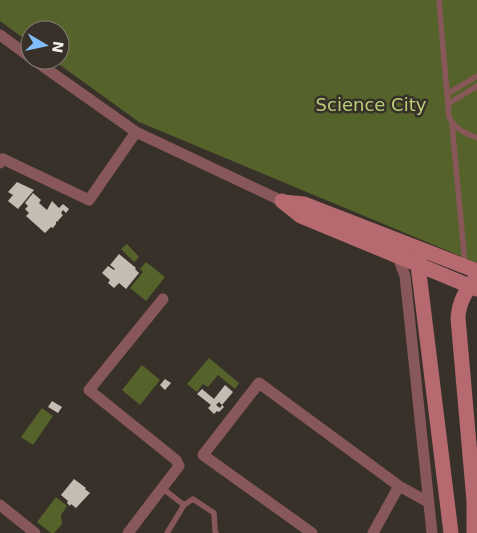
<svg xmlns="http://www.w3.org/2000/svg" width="477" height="533" font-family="'DejaVu Sans',sans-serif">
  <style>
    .green { fill: #55622a }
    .building { fill: #c5bdb3 }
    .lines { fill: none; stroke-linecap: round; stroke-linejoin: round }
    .lane { stroke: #885759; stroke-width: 5.5 }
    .street { stroke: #885759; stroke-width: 11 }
    .secondary { stroke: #b6696f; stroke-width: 15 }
    .labels { text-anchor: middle; stroke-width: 5; stroke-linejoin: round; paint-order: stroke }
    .park-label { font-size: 18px; fill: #b9cf77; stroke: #38312a }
  </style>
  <rect width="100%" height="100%" fill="#38312a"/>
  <!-- green -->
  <path class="green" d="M0,0H477V263L139,122L53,60H60V30H30V43L0,21Z
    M127,244L139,257L134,262L121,249Z
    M146,262L165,277L146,301L130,288L143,272L140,269Z
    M209,358L239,383L235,389L218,375L208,387L203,384L197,392L187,384Z
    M142,365L160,380L140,405L122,390Z
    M42,408L53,416L33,445L21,437Z
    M56,497L67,506L61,515L62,524L54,533H51L37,522Z"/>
  <!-- building -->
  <path class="building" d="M17,182L34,190L18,209L8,201L13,195L8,192Z
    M33,193L41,200L39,203L47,210L52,201L59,208L63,204L69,209L66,213L63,210L61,213L63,215L57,222L56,221V224L53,228L51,227L45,233L26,216L29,213L25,209L28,206L25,203Z
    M119,254L136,268L135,269L139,273L126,289L119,283L114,288L108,283L110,280L102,273L108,266L114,270L115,269L110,265Z
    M165,379L171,383L165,390L160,385Z
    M225,385L233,392L222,405L219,402L216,405L220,408L222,405L224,407L219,412L217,411L214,414L208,408L211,405L197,394L202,389L214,399Z
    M52,401L62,407L58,413L48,407Z
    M74,479L86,488L85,489L90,493L76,508L71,504L70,506L67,503L68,501L61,495Z"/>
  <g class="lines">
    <!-- lane -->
    <path class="lane" d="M439,0L449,117C455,129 465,133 477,138
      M447,94L477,76
      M448,106L451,102L477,86
      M452,124L465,264
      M162,488L184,505L193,499L214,513L215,531L216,533
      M167,533L184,505"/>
    <!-- street -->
    <path class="street" d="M0,35L30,57
      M34,60L136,132
      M0,163L3,159L89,200L136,132L282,201
      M398,257L405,276L432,533
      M0,505L35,533
      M128,533L179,466L176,460L89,390L163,299
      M312,533L203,455L259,383L399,486L428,502
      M373,533L399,486"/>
    <!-- secondary -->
    <path class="secondary" d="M282,201L301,216L477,289
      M283,202L304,204L477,271
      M421,249L418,265L451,533
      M474,533V501L458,318C459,300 467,290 477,276"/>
  </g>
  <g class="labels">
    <!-- park labels -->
    <g class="park-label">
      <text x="371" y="111">Science City</text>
    </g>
  </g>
  <!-- north arrow -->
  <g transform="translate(45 45) rotate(99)"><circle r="24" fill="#38312a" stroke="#827c76"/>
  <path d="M0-4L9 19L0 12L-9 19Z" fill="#81bdfa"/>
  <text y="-8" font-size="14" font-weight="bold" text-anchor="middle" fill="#f1ede8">N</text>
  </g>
</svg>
